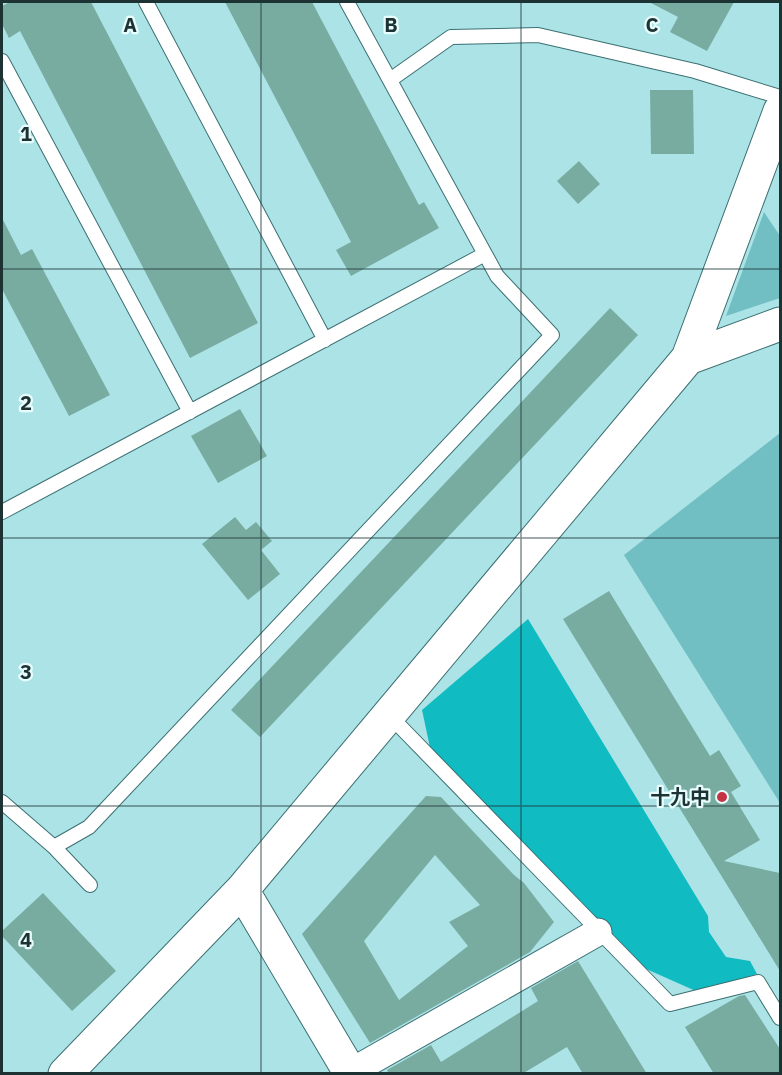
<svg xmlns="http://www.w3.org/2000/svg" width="782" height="1075" font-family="'IBM Plex Sans','Noto Sans SC',sans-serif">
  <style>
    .green { fill: #71bfc3 }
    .forest { fill: #10bbc2 }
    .building { fill: #79aca1; fill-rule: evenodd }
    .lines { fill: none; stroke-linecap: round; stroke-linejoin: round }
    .service-casing { stroke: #3b7072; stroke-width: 16 }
    .minor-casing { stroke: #3b7072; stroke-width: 29 }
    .tertiary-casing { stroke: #3b7072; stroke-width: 35 }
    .service { stroke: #fff; stroke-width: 14 }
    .minor { stroke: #fff; stroke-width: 27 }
    .tertiary { stroke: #fff; stroke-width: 33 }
    .grid { fill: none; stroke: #1c3233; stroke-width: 1.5; stroke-opacity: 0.55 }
    .poi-dot { fill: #c33343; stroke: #e8fefe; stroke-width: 2 }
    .labels { text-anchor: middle; stroke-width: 4.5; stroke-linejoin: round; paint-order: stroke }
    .poi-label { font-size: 20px; font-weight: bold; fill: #1c3233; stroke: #e8fefe; text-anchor: end }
    .grid-label { font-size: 20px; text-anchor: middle; font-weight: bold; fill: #1c3233; stroke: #e8fefe; stroke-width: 4.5; stroke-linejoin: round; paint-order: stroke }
  </style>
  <rect width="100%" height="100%" fill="#ace3e6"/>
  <!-- green -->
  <path class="green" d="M764,212L780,236V298L726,316Z
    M780,433V803L624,555Z"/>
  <!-- forest -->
  <path class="forest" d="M528,619L708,916L709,932L726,957L750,961L757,974L698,992L644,968L431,752L422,710Z"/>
  <!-- building -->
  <path class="building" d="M10,2H91L258,323L190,358L20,31L9,38L2,24V6Z
    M225,2H312L419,205L424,202L439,228L351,276L336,250L351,242Z
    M649,2H734L707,51L670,32L678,17Z
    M650,90H693L694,154H651Z
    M579,161L600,184L578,204L557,181Z
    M2,218L21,255L32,249L110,395L69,416L2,289Z
    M610,308L638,335L260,737L231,710Z
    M240,409L267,456L218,483L191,436Z
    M235,517L246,530L256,522L272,541L261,550L280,574L248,600L202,544Z
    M609,591L710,756L719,750L741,786L731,792L760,840L724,861L780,873V971L563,619Z
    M426,796L441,797L514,875L524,883L554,922L530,952L370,1043L302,934ZM435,855L480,905L449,922L468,946L399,1000L364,941Z
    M43,893L116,971L72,1011L2,936V931Z
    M578,961L647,1074H583L567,1047L522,1074H389L387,1070L431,1045L441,1062L538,1001L531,988Z
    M745,995L780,1049V1074H714L685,1027L739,996Z"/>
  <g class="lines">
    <defs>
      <path id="service" d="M146,2L325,340
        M2,61L190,412
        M390,80L451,37L538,35L695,71L780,97
        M2,512L485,254L347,2
        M389,715L670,1004L758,982L780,1018
        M2,802L54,847L90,885
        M54,847L89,827L552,335L497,276L485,254"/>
      <path id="minor" d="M351,1072L598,932"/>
      <path id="tertiary" d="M688,358L780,324
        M242,890L351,1074
        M65,1074L242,890L688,358L780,111"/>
    </defs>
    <!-- service casing -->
    <use href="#service" class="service-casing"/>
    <!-- minor casing -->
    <use href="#minor" class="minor-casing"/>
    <!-- tertiary casing -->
    <use href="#tertiary" class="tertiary-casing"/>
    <!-- service -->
    <use href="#service" class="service"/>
    <!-- minor -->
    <use href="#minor" class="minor"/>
    <!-- tertiary -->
    <use href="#tertiary" class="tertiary"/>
  </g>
  <!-- grid -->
  <path class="grid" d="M261,2V1074M521,2V1074M2,269H780M2,538H780M2,806H780"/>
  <!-- markers -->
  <circle class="poi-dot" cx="722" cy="797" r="6"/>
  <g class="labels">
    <!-- poi labels -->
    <g class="poi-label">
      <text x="710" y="804">十九中</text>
    </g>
  </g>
  <g class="grid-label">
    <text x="130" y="32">A</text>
    <text x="391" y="32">B</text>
    <text x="652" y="32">C</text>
    <text x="26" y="141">1</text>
    <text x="26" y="410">2</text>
    <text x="26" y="679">3</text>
    <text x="26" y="947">4</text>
  </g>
  <!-- border -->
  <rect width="782" height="1075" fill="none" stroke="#1c3233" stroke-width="6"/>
</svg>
